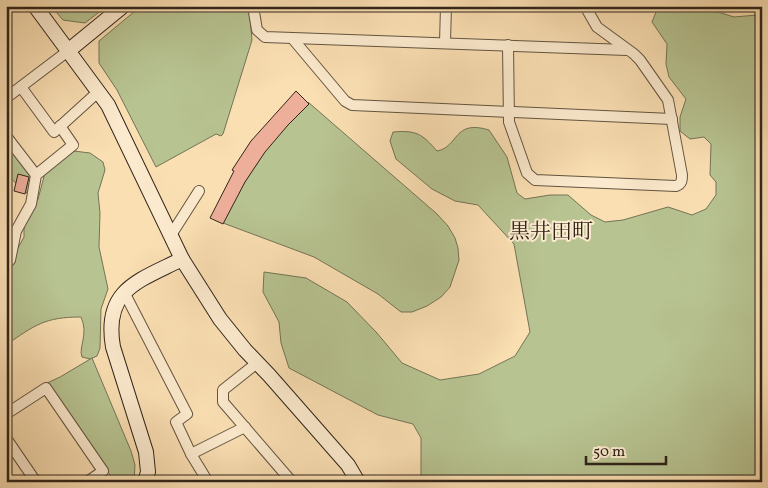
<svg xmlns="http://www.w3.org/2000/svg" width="768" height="488" viewBox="0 0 768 488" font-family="Vollkorn,'Noto Serif JP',serif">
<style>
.green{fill:#b7c391;stroke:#747456}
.building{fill:#eeaf9a;stroke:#31251a}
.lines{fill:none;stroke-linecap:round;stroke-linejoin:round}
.street-casing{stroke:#635440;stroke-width:12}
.secondary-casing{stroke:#31251a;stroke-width:16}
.street{stroke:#fceace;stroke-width:10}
.secondary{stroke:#fceace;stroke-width:14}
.labels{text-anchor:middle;stroke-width:4;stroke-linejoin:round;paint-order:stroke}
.quarter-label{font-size:21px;fill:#31251a;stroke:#fceace}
</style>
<rect width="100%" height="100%" fill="#fadfb3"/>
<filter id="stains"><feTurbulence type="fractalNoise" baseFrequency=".004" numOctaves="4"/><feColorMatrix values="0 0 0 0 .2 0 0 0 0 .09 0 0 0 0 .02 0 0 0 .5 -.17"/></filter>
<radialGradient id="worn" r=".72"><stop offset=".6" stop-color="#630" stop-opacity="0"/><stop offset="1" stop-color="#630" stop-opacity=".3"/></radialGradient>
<!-- green -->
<g class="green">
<polygon points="51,6 107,6 85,23 63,20"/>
<polygon points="141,6 249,6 252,40 223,134 221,136 216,134 156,167 117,90 99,63 99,41"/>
<path d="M661,6H699L734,17L757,15L762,11V482H421V438L413,424L378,415L289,368L281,343L279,322L263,292L264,272L306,278L347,302L377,333L402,363L440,380L479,374L515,356L530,332L514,244L478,205L455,201L432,189L396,159L390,141L393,132C417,130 422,134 437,151C459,147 453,119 489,130L507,157L517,193L525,199L550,195H568L591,215L605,222L623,220L668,207L692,215L706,209L716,195V182L710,175L711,144L704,137L690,139L680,131V117L686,99L669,77L666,64L667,44L652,22L658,7Z"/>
<polygon points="308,102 437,214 448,226 455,238 458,248 459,260 450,287 441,297 427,306 412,312 401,312 378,294 314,257 223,223 234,199 269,144"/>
<polygon points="6,144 31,177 28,194 6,174"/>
<path d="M74,151L90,153L103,162L105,170L98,193L100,213L99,247L108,289L101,309L100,348L97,356L90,359L82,357C78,347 89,335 81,317C45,317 35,325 6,345V270L24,237V226L28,215L38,199L45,173L55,162Z"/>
<polygon points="92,358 131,451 135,465 134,482 115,482 47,385 47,383 60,377"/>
</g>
<!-- building -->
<g class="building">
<polygon points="296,91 309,104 288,125 265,152 245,182 223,224 210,218 234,171 232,170 251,141"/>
<polygon points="18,174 29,177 25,194 14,191"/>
</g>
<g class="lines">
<defs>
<g id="street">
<polyline points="253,6 257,30 265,37 627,50"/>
<polyline points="292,38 345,101 352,105 672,119"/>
<polyline points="445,43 446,6"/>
<path d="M508,45L509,122L527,173L535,180L676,186C682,184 682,180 682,175L668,100L640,60L634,54L597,27L585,6"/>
<polyline points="21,87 54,132 98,92"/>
<polyline points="6,98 68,51"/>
<polyline points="6,136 36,175"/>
<polyline points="171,235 199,191"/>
<polyline points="6,264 10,260 16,231 31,204 36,175 73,145 60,126"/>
<polyline points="124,292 187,414 176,422 191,454 208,482"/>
<polyline points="257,363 223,390 223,402 292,482"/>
<polyline points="6,414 46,388 103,471 87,482"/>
<polyline points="6,438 36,482"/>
<polyline points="191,454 245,427"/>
</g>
<g id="secondary">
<polyline points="35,6 108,105 182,259 220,319 245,350 269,375 348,465 358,482"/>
<polyline points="68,51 123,6"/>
<path d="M145,482L148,472L146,452L113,347C103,289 139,281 182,259"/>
</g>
</defs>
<!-- street casing -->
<use href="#street" class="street-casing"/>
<!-- secondary casing -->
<use href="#secondary" class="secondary-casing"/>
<!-- street -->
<use href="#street" class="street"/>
<!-- secondary -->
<use href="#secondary" class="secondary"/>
</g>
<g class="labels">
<!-- quarter labels -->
<g class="quarter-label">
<text x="551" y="238">黒井田町</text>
</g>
</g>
<!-- margin -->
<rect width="768" height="488" fill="none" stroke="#fadfb3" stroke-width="25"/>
<rect x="8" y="8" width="753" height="473" fill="none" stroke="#31251a" stroke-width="2.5"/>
<rect x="12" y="12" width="743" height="463" fill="none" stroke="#31251a"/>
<!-- scale -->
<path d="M586 456v8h80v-8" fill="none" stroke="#31251a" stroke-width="2.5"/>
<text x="593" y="456" font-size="15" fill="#31251a" stroke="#fceace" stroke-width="4" paint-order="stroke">50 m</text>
<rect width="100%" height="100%" filter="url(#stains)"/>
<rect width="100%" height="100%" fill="url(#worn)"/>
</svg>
